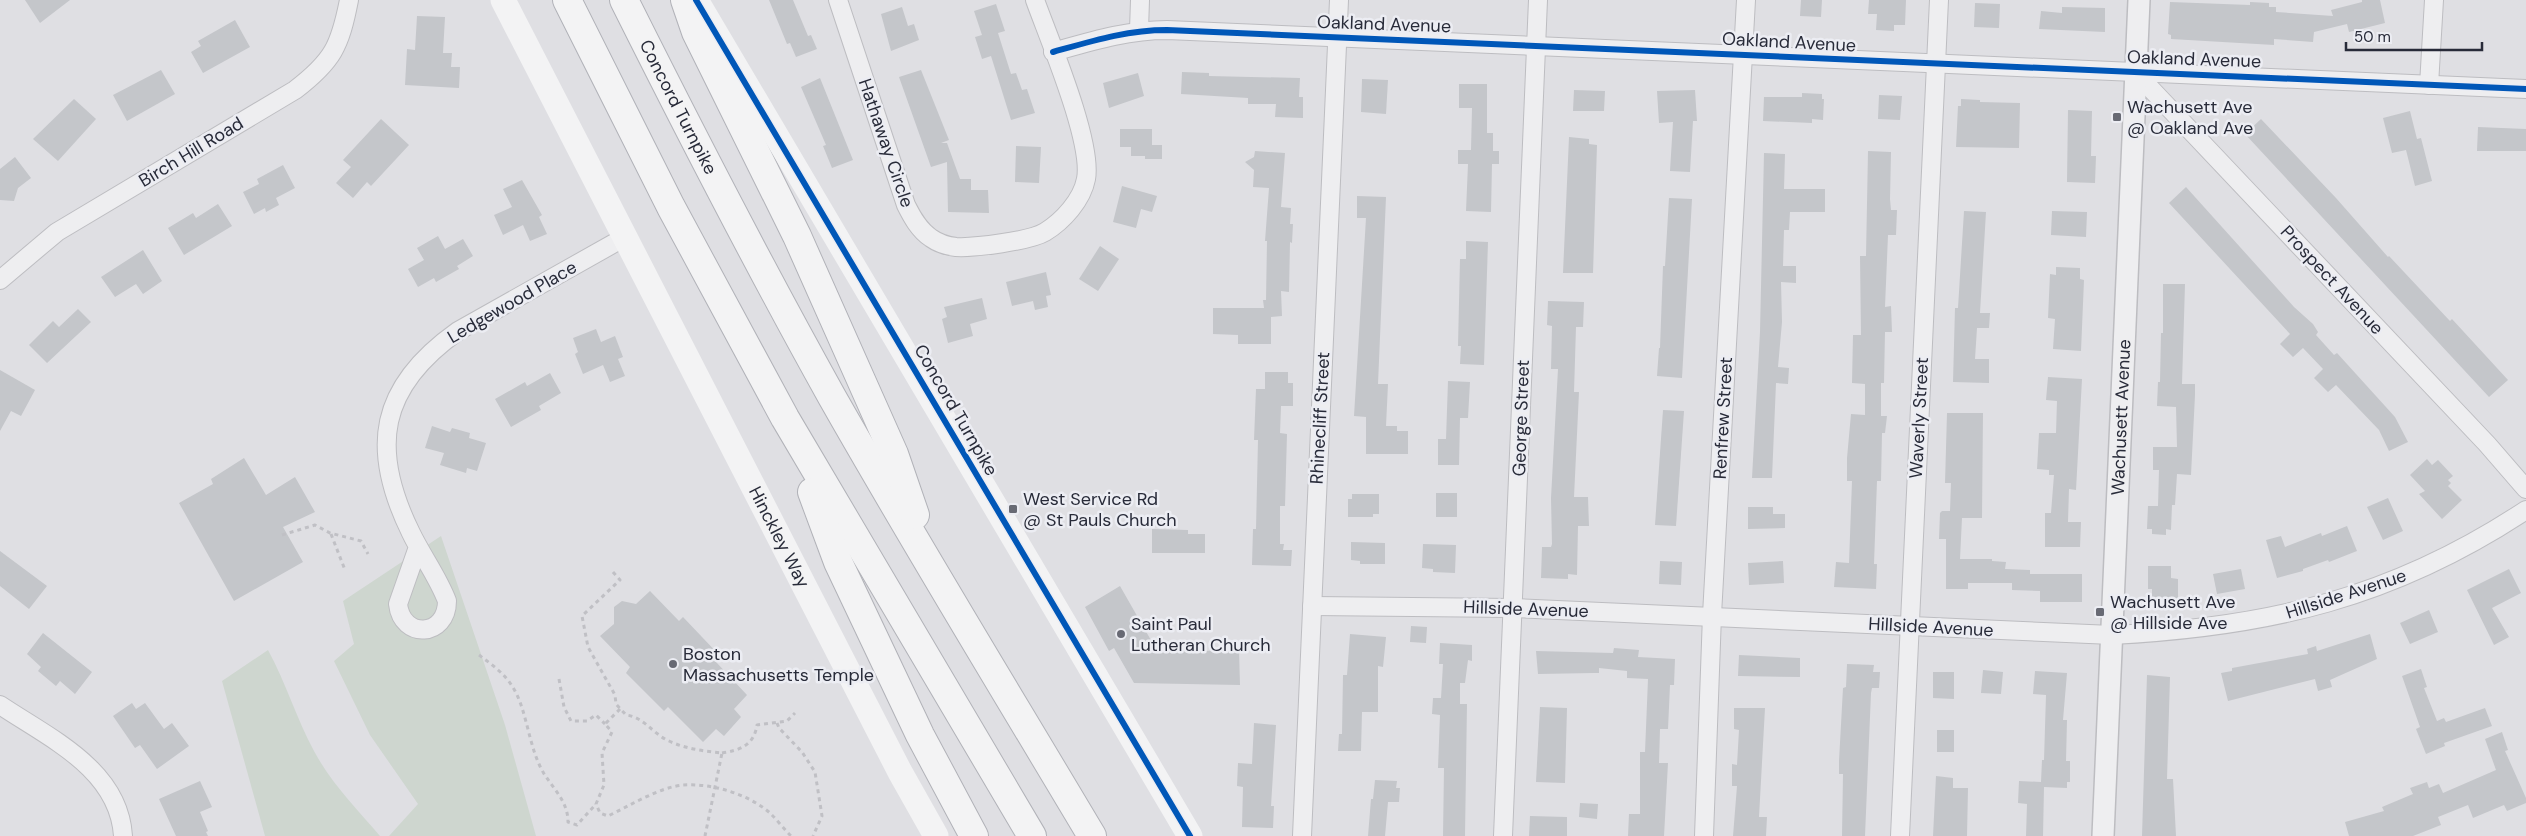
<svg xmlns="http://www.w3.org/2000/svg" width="2526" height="836" viewBox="0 0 2526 836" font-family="'DM Sans',sans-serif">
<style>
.green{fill:#ced6cf}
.building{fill:#c4c6ca}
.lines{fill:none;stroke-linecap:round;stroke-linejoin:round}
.minor-casing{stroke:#bdbdc1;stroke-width:20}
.tertiary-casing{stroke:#bdbdc1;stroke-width:24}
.motorway-casing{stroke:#b1b2b8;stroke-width:30}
.path{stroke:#c0c0c5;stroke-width:3;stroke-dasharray:4 4;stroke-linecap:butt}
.minor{stroke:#eeeef0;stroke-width:18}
.tertiary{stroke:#eeeef0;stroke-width:21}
.secondary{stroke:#f3f3f4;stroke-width:25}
.motorway{stroke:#f3f3f4;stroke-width:28}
.cycleway-casing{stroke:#ecedf3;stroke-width:9}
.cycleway{stroke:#0057b8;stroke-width:6}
.poi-dot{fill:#686a74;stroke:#ecedf3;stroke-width:2}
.labels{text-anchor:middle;stroke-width:5;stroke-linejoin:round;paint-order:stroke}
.street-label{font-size:18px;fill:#282b39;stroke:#ecedf3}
.poi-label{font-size:18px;fill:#282b39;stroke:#ecedf3;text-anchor:start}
</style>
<rect width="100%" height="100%" fill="#dfdfe3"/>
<!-- green -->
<g class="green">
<polygon points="441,536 505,725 536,836 389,836 418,804 370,735 334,661 354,644 343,601"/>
<path d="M268,650C286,683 297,720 314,751C331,783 357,809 380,836H265L222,681Z"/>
</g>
<!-- building -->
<g class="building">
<polygon points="25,0 70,0 40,23"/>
<polygon points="769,0 793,0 808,36 811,35 817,49 796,57 790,43 787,44"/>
<polygon points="1801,0 1822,0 1821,17 1800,16"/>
<polygon points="1869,0 1906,0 1905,25 1894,25 1894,31 1876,30 1877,14 1868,14"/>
<polygon points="2362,0 2380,0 2385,23 2349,32 2347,24 2314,32 2313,42 2274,39 2274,45 2171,39 2171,35 2168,34 2170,2 2250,5 2250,2 2269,3 2269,7 2276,7 2276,12 2333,16 2331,10 2362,2"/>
<polygon points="1975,3 2000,4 1999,28 1974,27"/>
<polygon points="996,4 1005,31 998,33 1011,74 1016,73 1022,90 1027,89 1035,113 1011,120 991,56 982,59 975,37 982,35 974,11"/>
<polygon points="902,7 908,26 914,24 919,40 891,51 881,14"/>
<polygon points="2062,7 2105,8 2105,32 2039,29 2041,11 2062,13"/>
<polygon points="417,16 445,17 443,53 452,53 451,67 460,67 459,88 405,85 407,49 415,50"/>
<polygon points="235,20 250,47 203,73 191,52 201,46 198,41"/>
<polygon points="161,70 175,94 127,121 113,95"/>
<polygon points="921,70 949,140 941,143 947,143 960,179 971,179 971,190 988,190 989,213 948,212 947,162 931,167 899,77"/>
<polygon points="1182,72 1209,73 1209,76 1300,78 1299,97 1303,97 1303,118 1275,117 1276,104 1248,104 1248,98 1181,94"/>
<polygon points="1138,73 1144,96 1109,108 1103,83"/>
<polygon points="820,78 853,160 832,168 823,146 826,145 801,87"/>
<polygon points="1362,79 1388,80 1386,114 1361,112"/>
<polygon points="1459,84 1487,84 1487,133 1493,133 1493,151 1499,151 1499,164 1492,164 1491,212 1466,211 1468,164 1458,164 1458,150 1471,150 1472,108 1459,108"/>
<polygon points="1574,90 1605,91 1604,111 1573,111"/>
<polygon points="1695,90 1697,121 1693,121 1690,172 1670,171 1673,122 1659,123 1657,91"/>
<polygon points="1802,93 1822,94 1822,99 1824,99 1823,120 1812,119 1812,123 1763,121 1764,97 1802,97"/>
<polygon points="1879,95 1902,96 1900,120 1878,119"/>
<polygon points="74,99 96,119 58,161 33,139"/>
<polygon points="1961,99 1980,100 1980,102 2020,103 2019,148 1956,147 1958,106 1961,106"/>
<polygon points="2068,110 2092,111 2091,156 2096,156 2095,183 2067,182"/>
<polygon points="2410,111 2417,139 2421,138 2432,181 2415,186 2406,150 2392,153 2383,118"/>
<polygon points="381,119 409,145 371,186 367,182 353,198 336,183 351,167 343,160"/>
<polygon points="2261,119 2336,198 2388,257 2389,256 2450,321 2452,319 2508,380 2489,397 2245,134"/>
<polygon points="2478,127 2526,129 2526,151 2477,151"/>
<polygon points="1120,129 1152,129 1152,145 1162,145 1162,159 1145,159 1145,156 1131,156 1131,147 1120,147"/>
<polygon points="1569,137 1589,139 1589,144 1597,145 1593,273 1563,273"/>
<polygon points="1016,146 1041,147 1039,183 1015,182"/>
<polygon points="1255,151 1285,153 1281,207 1291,208 1290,224 1293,224 1292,243 1290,242 1289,292 1281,291 1282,316 1271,317 1271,344 1238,344 1238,335 1213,334 1213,308 1264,308 1263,300 1266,300 1267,241 1265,241 1269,188 1253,187 1254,170 1245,162 1254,157"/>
<polygon points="1868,151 1891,152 1890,199 1891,210 1897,210 1896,235 1888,235 1885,307 1891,306 1892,332 1885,332 1884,383 1881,383 1881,416 1887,416 1885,433 1882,433 1881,481 1877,481 1874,564 1877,564 1876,589 1834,587 1836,562 1849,563 1852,481 1847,481 1847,458 1851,414 1865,415 1865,384 1852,383 1853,335 1861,335 1860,256 1866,256"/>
<polygon points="1764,153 1785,154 1784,189 1825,189 1825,212 1790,212 1789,230 1784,230 1783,266 1796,266 1796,283 1781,282 1782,322 1778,367 1789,368 1788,384 1776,383 1772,478 1752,478 1760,332"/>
<polygon points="15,157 31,178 18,188 14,201 0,200 0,169"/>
<polygon points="283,165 295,188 276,198 279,205 266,212 265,208 254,214 243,192 259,184 257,179"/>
<polygon points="522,180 542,215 539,217 547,234 530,241 523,225 503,235 494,215 512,207 503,189"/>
<polygon points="1122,186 1157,196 1152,212 1141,209 1136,228 1113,222"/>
<polygon points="2186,187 2294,307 2313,324 2318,332 2316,335 2334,355 2337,353 2395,417 2408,442 2389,451 2379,430 2336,385 2328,392 2314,378 2323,369 2303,348 2293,357 2280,344 2290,334 2169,203"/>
<polygon points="1357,196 1386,197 1378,384 1388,384 1386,426 1397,426 1397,431 1408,431 1408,454 1366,454 1366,417 1354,416 1366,218 1357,218"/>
<polygon points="1669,198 1692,199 1682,378 1657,376 1659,348 1660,348 1663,266 1665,266"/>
<polygon points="218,204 232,226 184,255 168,228 193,213 196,218"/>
<polygon points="1964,211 1986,212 1980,313 1990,313 1989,328 1977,328 1975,359 1989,359 1989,383 1953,382 1955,308 1958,308"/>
<polygon points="2052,211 2087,212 2086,237 2051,235"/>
<polygon points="438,236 445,249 463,239 473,256 457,266 459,269 436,282 434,278 418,287 408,269 424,260 417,248"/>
<polygon points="1466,241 1488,242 1484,365 1460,364 1461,346 1458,346 1460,259 1466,259"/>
<polygon points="1100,246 1119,259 1098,291 1079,279"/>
<polygon points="143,250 162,281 143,294 136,284 115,297 101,277"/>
<polygon points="2056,267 2080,268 2080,279 2084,280 2081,351 2053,349 2055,319 2048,318 2050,274 2056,275"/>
<polygon points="1046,272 1051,295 1046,296 1048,307 1035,310 1033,301 1012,306 1006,282"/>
<polygon points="2163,284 2185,284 2182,384 2195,384 2195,395 2191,475 2177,474 2175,505 2172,505 2171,530 2166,529 2166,535 2152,534 2152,529 2147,529 2148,506 2158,506 2159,470 2153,470 2153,447 2177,447 2176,407 2157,406 2158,382 2160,382 2161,333 2163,333"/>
<polygon points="982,298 987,319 970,324 973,336 948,343 942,319 947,317 944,307"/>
<polygon points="1548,301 1584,302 1583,327 1576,327 1574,392 1579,392 1574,497 1588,497 1589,526 1578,526 1577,575 1568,574 1568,579 1541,578 1542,547 1551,547 1552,544 1551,498 1558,369 1551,369 1552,326 1547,325"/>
<polygon points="78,309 91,322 47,363 29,345 53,321 59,327"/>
<polygon points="596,329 601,342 615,336 623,357 618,359 625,376 610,382 603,365 583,374 575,354 578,352 573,338"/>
<polygon points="0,370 35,390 21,416 11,411 0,431"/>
<polygon points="1265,372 1288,372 1288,383 1293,383 1293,406 1281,406 1280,433 1287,434 1285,506 1280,506 1280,544 1284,544 1283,550 1292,550 1291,566 1252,565 1253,529 1256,529 1258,440 1254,440 1256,389 1265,389"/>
<polygon points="550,373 561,393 539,406 541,410 511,427 495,399 525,382 527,386"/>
<polygon points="2048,377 2082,379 2076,490 2069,489 2068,522 2081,522 2080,547 2045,547 2045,513 2051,513 2054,475 2049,475 2049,470 2037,469 2039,433 2056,433 2057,401 2046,400"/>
<polygon points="1448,381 1470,382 1468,418 1460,418 1459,465 1438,465 1438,439 1446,439"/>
<polygon points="1663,410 1684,411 1676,526 1655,525"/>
<polygon points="1947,413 1983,413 1982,518 1962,518 1960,559 1992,559 1992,561 2006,562 2005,569 2030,570 2030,574 2082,574 2082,602 2040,602 2040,591 2012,590 2012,583 1968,583 1968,589 1946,589 1946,539 1939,539 1940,513 1942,511 1950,511 1951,483 1945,483"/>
<polygon points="432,426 450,432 452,428 470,433 469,438 486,443 477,471 467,468 466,473 440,465 444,453 425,448"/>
<polygon points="244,458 266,495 295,477 315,512 283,527 303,562 234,601 179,503 213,484 211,479"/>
<polygon points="2427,459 2432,465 2438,460 2453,476 2448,480 2451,483 2448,486 2462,500 2442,519 2419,494 2425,491 2410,475"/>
<rect x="1436" y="493" width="21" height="24"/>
<polygon points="1352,494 1379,494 1379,514 1373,514 1373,517 1348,517 1348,499 1352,499"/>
<polygon points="2388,498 2403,531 2383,540 2367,507"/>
<polygon points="1748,507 1773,507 1773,514 1785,514 1785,528 1748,529"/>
<polygon points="2347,526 2357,551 2329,562 2328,560 2303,569 2303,571 2277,578 2266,540 2281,536 2285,547 2321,533 2322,536"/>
<polygon points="1152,529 1188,530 1188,534 1205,534 1205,553 1152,553"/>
<polygon points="1351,542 1385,543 1385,564 1360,564 1360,561 1351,560"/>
<polygon points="1423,544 1456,545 1455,573 1433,572 1433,569 1422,568"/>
<polygon points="0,551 47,586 29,609 0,586"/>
<polygon points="1660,561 1682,562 1681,585 1659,584"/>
<polygon points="1783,561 1784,583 1749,585 1748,563"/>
<polygon points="2148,566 2171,566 2171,578 2178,579 2178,601 2152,600 2152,589 2148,589"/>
<polygon points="2241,569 2245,589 2217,594 2213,574"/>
<polygon points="2509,569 2521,593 2492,608 2509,637 2494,645 2467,590"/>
<polygon points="1120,586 1152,642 1152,652 1239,650 1240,685 1134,683 1114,648 1109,651 1085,607"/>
<polygon points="650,591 679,621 683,617 721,657 716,662 747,695 734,709 741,717 724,736 716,729 703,742 668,707 664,711 626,673 630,667 600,636 614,624 614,607 622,601 636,604"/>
<polygon points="2429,610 2438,632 2410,644 2400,623"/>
<polygon points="1411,626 1427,627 1426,643 1410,642"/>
<polygon points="43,633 92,672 75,694 60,681 56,686 38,671 41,667 27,654"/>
<polygon points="1350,634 1386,637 1383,667 1378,666 1378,712 1362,712 1361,751 1338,751 1339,734 1342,734 1343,675 1347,675"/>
<polygon points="2370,634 2377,659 2330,680 2332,687 2318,691 2315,679 2228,701 2221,673 2232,671 2232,668 2308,654 2307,649 2316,646 2317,651"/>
<polygon points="1440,643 1472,645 1472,661 1468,660 1465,683 1460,683 1460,704 1467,704 1465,836 1443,836 1444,768 1438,768 1440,715 1432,714 1433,698 1441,698 1443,664 1439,664"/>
<polygon points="1614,648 1639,650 1638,657 1675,659 1674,685 1670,685 1668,729 1660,729 1659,763 1668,763 1664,836 1628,836 1629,814 1640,814 1640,752 1645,752 1648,679 1627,678 1627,671 1599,668 1599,673 1594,673 1538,674 1536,651 1613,653"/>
<polygon points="1739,655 1800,658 1800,677 1738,676"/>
<polygon points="1847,664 1874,665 1873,672 1880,672 1879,688 1872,688 1871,693 1865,836 1842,836 1843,774 1839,774 1839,761 1843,688 1846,687"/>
<polygon points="2421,669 2427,687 2424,688 2437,721 2444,718 2446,722 2485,708 2492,726 2444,743 2445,746 2426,754 2416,729 2420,727 2402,676"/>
<polygon points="1983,670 2003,672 2001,694 1981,693"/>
<polygon points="2035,671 2067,673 2063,720 2067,720 2066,761 2070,761 2070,782 2067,782 2067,788 2044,787 2043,836 2026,836 2027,804 2018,803 2019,781 2041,782 2042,760 2044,760 2046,695 2033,694"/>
<polygon points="1933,672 1954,672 1954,699 1933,698"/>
<polygon points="2147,675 2170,677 2167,779 2173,779 2176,836 2142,836"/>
<polygon points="132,703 136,709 145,703 164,729 172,723 189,746 157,769 140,745 135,748 113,716"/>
<polygon points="1540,707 1567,708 1565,783 1536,782"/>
<polygon points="1734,708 1765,708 1759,817 1767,817 1766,836 1733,836 1737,786 1732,786 1732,764 1737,765 1739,730 1734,729"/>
<polygon points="1254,723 1276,725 1271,806 1274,806 1273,828 1242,827 1243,787 1237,786 1238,763 1252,764"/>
<rect x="1937" y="730" width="17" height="22"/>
<polygon points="2502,732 2508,750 2505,751 2526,798 2526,803 2507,811 2504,805 2473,818 2468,805 2438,817 2441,825 2413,836 2349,836 2345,822 2384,811 2382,807 2413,794 2410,788 2427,782 2429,788 2439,784 2443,793 2496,770 2485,739"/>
<polygon points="1936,776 1953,778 1953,788 1968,788 1967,836 1933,836"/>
<polygon points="1375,780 1397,781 1396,788 1400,788 1399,802 1388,802 1385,836 1368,836 1371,799 1373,799"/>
<polygon points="200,781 212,807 200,812 208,831 206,832 208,836 176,836 159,799"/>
<polygon points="1580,803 1598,804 1597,819 1579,817"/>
<polygon points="1530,816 1567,817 1567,836 1529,836"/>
</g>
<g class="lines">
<defs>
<g id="minor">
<path d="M838,0L906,205C912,217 919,230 931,238C938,243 947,246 956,247C974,248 1030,241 1045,232C1063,221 1082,200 1086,179C1093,142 1049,39 1035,0"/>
<polyline points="1139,30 1140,0"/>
<path d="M1053,52C1092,41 1127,30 1167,30L2526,89"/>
<polyline points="2135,72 2487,444 2526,489"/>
<polyline points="2429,85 2434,0"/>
<path d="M0,280L57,232L295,90C333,61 340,46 349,0"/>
<path d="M418,547L398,604C402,640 447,637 447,601C438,577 422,556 411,533C369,448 379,387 458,331L625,237"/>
<path d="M1312,606L1513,608L2112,635C2269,627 2393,598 2526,510"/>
<path d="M0,705C49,738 119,769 123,836"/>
<polyline points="1302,836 1339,0"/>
<polyline points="1503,836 1538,0"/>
<polyline points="1704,836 1712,615 1746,0"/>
<polyline points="1900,836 1939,0"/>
</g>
<g id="tertiary">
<path id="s1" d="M2103,836L2139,0"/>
</g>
<g id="motorway">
<polyline points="567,0 671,207 785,418 1032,836"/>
<path id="s3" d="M624,0C691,134 759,266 832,397C916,545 1005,690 1092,836"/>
<polyline points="685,0 696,32 797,236 894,454 915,515"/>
<polyline points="812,492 838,562 920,735 974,836"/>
</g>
</defs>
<!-- minor casing -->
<use href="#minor" class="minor-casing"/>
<!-- tertiary casing -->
<use href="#tertiary" class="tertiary-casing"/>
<!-- motorway casing -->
<use href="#motorway" class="motorway-casing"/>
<!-- path -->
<g class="path">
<polyline points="331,534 345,570"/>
<polyline points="282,535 315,525 330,533 361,541 368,554"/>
<path d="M613,572L620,580L582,616L588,647L615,695L616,704L626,715C644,717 653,734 669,741C686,749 704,751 722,753L705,836"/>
<path d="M479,655C491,664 504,673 512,686C527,708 528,746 543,772C553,789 568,801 568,822L577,825L596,804"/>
<polyline points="559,679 564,707 571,721 587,721 596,715 605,724"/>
<path d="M620,709L605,724L612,732L602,753L604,785L596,804L600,813L608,816C629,806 660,787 683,785C712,783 748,794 770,813C777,820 784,829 791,836"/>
<polyline points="777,723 779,728 802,752 815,772 822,816 813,836"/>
<path d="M722,753C741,750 754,745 757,725L787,721L795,713"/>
</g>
<!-- minor -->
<use href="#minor" class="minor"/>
<!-- tertiary -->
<use href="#tertiary" class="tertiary"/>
<!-- secondary -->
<g class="secondary">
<path id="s2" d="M503,0L900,772L936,836"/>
<polyline points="696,0 1190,836"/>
</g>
<!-- motorway -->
<use href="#motorway" class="motorway"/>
<defs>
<g id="cycleway">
<polyline points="696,0 1190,836"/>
<path d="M1053,52C1092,41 1127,30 1167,30L2526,89"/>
</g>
</defs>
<!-- cycleway casing -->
<use href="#cycleway" class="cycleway-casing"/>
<!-- cycleway -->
<use href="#cycleway" class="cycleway"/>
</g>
<!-- markers -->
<g class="poi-dot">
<rect x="2112" y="112" width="10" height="10" rx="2.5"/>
<rect x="1008" y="504" width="10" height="10" rx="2.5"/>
<rect x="2095" y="607" width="10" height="10" rx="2.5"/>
<circle cx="1121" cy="634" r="5"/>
<circle cx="673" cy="664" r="5"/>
</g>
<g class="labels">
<!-- street labels -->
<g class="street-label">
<text transform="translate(1384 24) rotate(2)" y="6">Oakland Avenue</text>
<text transform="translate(1789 42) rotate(3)" y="6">Oakland Avenue</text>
<text transform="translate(2194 59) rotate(2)" y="6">Oakland Avenue</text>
<text dy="6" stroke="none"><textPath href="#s3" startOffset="120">Concord Turnpike</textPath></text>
<text transform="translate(886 143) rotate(71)" y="6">Hathaway Circle</text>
<text transform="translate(191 152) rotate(-31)" y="6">Birch Hill Road</text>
<text transform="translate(2332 280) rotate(47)" y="6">Prospect Avenue</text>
<text transform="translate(512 302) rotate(-30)" y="6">Ledgewood Place</text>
<text transform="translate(956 410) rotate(60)" y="6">Concord Turnpike</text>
<text transform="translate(1320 418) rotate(-87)" y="6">Rhinecliff Street</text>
<text transform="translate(1521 418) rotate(-88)" y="6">George Street</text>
<text transform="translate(1723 418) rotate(-87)" y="6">Renfrew Street</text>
<text transform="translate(1919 418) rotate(-87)" y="6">Waverly Street</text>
<text dy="6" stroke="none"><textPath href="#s1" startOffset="419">Wachusett Avenue</textPath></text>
<text dy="6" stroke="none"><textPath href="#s2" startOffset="604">Hinckley Way</textPath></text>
<text transform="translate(2346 594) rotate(-18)" y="6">Hillside Avenue</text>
<text transform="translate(1526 609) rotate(2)" y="6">Hillside Avenue</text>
<text transform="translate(1931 627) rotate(3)" y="6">Hillside Avenue</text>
</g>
<!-- poi labels -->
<g class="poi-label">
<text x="2127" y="113">Wachusett Ave<tspan x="2127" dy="21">@ Oakland Ave</tspan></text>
<text x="1023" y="505">West Service Rd<tspan x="1023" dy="21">@ St Pauls Church</tspan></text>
<text x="2110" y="608">Wachusett Ave<tspan x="2110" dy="21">@ Hillside Ave</tspan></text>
<text x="1131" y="630">Saint Paul<tspan x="1131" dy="21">Lutheran Church</tspan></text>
<text x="683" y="660">Boston<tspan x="683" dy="21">Massachusetts Temple</tspan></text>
</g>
</g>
<!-- scale -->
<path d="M2346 42v8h136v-8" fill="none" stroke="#282b39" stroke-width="2.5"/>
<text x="2354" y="42" font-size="15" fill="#282b39" stroke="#ecedf3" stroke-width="4" paint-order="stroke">50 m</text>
</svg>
